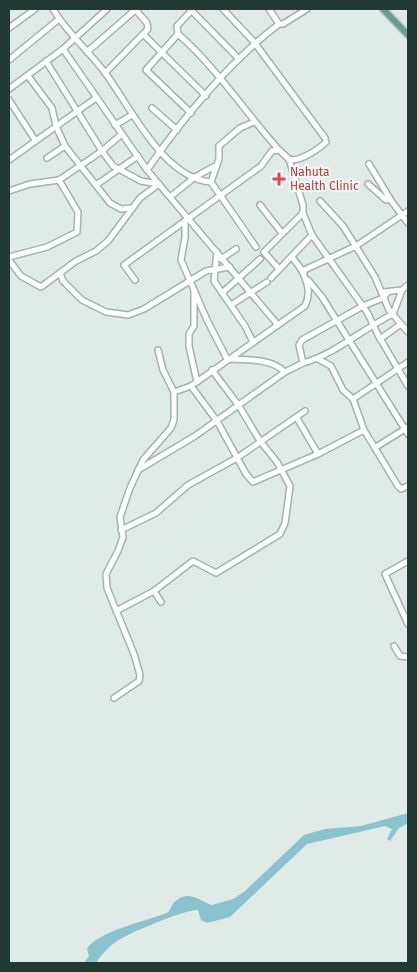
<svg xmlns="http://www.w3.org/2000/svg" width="417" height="972" viewBox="0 0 417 972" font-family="'Fira Sans',sans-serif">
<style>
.water{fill:#8ac3cd}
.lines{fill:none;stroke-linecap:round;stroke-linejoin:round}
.minor-casing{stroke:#a3b2ad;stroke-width:8}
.major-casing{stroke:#bdc4c2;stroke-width:9}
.minor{stroke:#fff;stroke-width:5}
.major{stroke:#679e90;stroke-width:6}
.health-dot{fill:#e0444e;stroke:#f1f7f4;stroke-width:2}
.labels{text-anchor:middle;stroke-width:4.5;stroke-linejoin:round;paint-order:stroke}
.health-label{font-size:12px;fill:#be3a42;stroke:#f1f7f4;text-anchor:start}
</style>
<rect width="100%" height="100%" fill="#e0eae6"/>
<!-- water -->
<path class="water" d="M408,813V823L399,828L390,841L387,839L392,829L385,826L307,844L230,917L207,923L201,920L198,910C186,909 129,933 117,941C108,947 102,954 96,963H84L89,956L87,949C96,932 149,920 167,913C172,909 171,903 177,900C189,890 200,901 212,905L233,899L244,892L304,835L325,829L361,826Z"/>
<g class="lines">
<defs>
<g id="minor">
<path d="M53,9C67,33 89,51 106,74C131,108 164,179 211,182L256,247"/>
<polyline points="190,9 239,59"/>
<polyline points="223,9 254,42 325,138"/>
<polyline points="269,9 279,24"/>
<path d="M191,11L177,26L178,34C217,68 245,112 279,150"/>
<polyline points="9,28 35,9"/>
<polyline points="178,34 146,70 191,113"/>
<polyline points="144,35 206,96"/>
<polyline points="63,49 147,170 278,325"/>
<polyline points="87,52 135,10"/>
<polyline points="9,60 59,19"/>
<polyline points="105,73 148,29 147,23 135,9"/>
<polyline points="28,76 52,108 56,126 65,146 110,203 121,209 132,208"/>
<polyline points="9,89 63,49 107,9"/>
<polyline points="9,100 35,140"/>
<polyline points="152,108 177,130"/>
<polyline points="115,125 132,115"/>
<polyline points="47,158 65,146"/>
<polyline points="289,159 303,205 303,213 312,235 367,312 378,335 408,386"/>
<polyline points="9,160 96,98"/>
<polyline points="369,164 392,202 408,223"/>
<path d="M147,170C181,120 231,60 279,24H283L307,9"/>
<polyline points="211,182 219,159 219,146 240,128 254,122"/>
<polyline points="368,184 386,200 390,199"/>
<polyline points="96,185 138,156"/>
<polyline points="9,191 30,184 59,180 102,151 122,134"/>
<polyline points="170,197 195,177 215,166"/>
<polyline points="320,201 343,226 375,277 389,310 408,332"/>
<polyline points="260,205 281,232"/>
<path d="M185,221V237L181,260L207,320L227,359C246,360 271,358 285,372"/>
<polyline points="217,252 214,281 245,326 253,342"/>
<polyline points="9,257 47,247 77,232 78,212 59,180"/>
<polyline points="292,257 304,273"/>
<polyline points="221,259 236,249"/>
<polyline points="9,260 21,276 41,287 76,261 96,251 108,241 140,198 159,184 141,181 113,166 102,151 46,61"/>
<polyline points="279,269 264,252 303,213"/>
<polyline points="60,273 63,281 82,300 106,312 128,315 144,309 206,271 230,267"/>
<polyline points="271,278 312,235"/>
<path d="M135,280L124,265L261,166L272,151L279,150C283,153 286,157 289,159C299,163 320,148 326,142"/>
<polyline points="308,280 322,297 408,434"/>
<polyline points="194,290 194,326 189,334 189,346 197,382"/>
<polyline points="384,292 402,290 408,285"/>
<polyline points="222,293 260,259"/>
<path d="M387,293L383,298L363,306L302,340L299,345L303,363C336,354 362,329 393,314L402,290"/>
<polyline points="231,305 267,282"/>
<polyline points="380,339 401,324"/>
<polyline points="158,350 163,370 174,392"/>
<polyline points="318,359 331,366 343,390 353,399 364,430 398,486 401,489 408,486"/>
<polyline points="191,386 217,421 246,474 253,482 318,454 297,418"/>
<polyline points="353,399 408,362"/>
<polyline points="376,447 408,427"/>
<polyline points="318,454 364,430"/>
<polyline points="138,470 195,436 285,372 303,363"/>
<polyline points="121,530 156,513 188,485 237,458 305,411"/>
<polyline points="408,561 385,574 408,624"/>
<polyline points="154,591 161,602"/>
<polyline points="116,611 154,591 193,561 216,573 280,534 285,523 290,486 277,462 260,441 239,406 212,370"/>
<polyline points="394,646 400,656 408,657"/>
<path d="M114,698L139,681L140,675L134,654L107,588L106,574L118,551L123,537L120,517L130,488L143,460L171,428L174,420V392L191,386L305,306C311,293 308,284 302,271L356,246L408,211"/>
</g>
<polyline id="major" points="383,9 408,35"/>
</defs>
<!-- minor casing -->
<use href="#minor" class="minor-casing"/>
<!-- major casing -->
<use href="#major" class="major-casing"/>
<!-- minor -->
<use href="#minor" class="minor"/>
<!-- major -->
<use href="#major" class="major"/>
</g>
<!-- markers -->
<path class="health-dot" d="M276.5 171.5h5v5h5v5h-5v5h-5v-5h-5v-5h5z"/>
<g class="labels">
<!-- health labels -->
<g class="health-label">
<text x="290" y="176">Nahuta<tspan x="290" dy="14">Health Clinic</tspan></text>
</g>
</g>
<!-- border -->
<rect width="417" height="972" fill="none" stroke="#223a34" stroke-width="20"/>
</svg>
